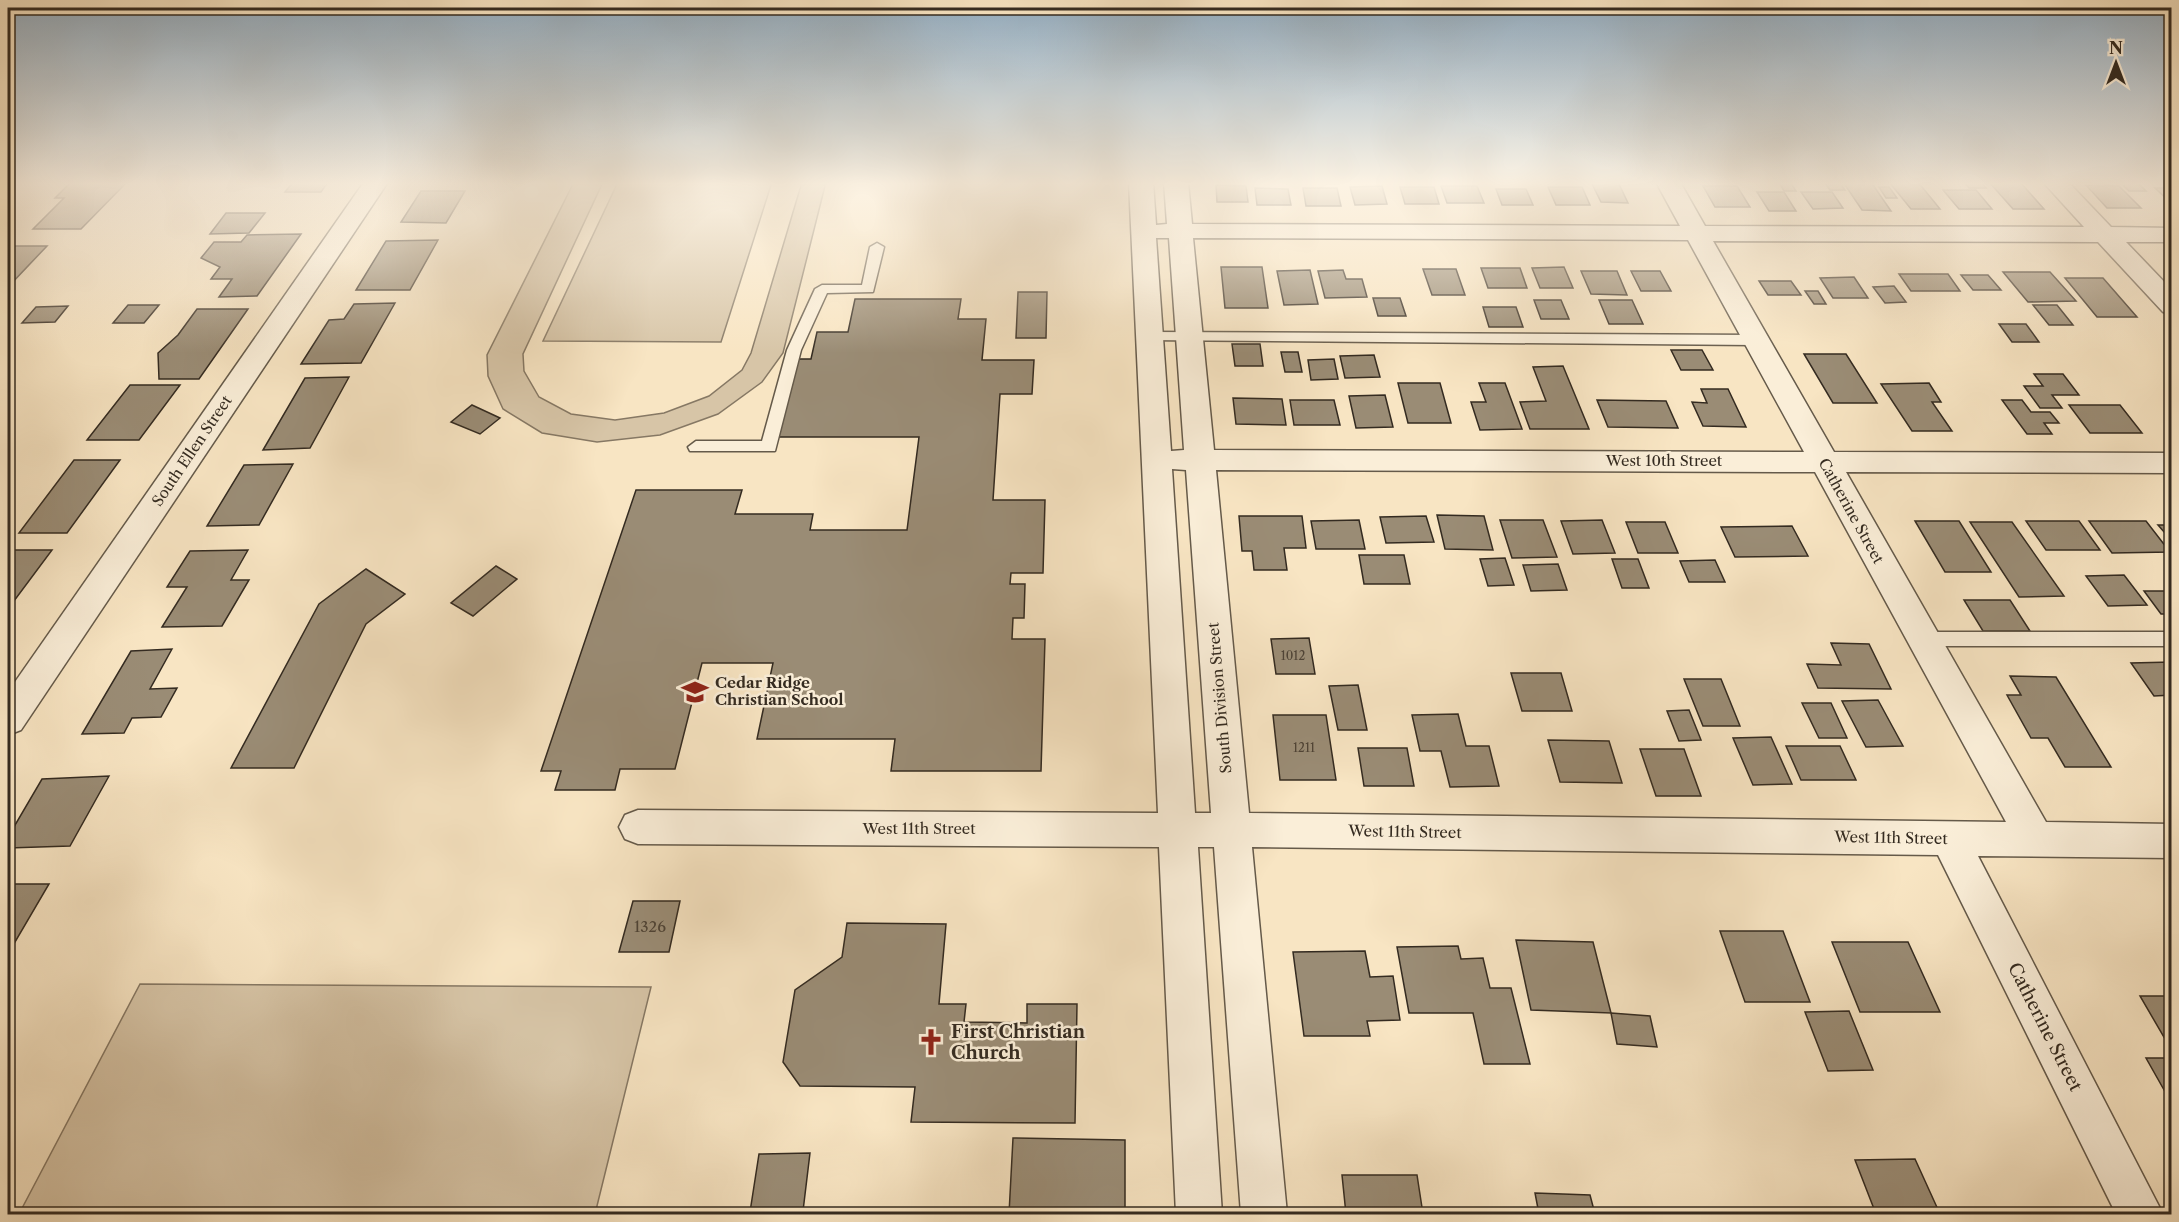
<svg xmlns="http://www.w3.org/2000/svg" width="2179" height="1222" viewBox="0 0 2179 1222" font-family="'Libre Caslon Text',serif">
<style>
.green{fill:#d7c5a7;stroke:#867864;stroke-width:1.5}
.building{fill:#9a8c75;stroke:#342b21;stroke-width:1.5}
.lines{fill:none;stroke-linecap:round;stroke-linejoin:round}
.service-casing{stroke:#655a4a;stroke-width:3}
.minor-casing{stroke:#655a4a;stroke-width:3}
.service{fill:#faeed8;fill-rule:evenodd}
.minor{fill:#faeed8;fill-rule:evenodd}
.labels{text-anchor:middle;stroke-width:5;stroke-linejoin:round;paint-order:stroke}
.number-label{font-size:12px;fill:#4e4336}
.street-label{font-size:15px;fill:#342b21;stroke:#faeed8}
.poi-label{font-size:15px;font-weight:bold;fill:#342b21;stroke:#faeed8;text-anchor:start}
.near-number-label{font-size:15px;fill:#4e4336}
.near-street-label{font-size:18px;fill:#342b21;stroke:#faeed8}
.near-poi-label{font-size:18px;font-weight:bold;fill:#342b21;stroke:#faeed8;text-anchor:start}
</style>
<rect width="100%" height="100%" fill="#f8e5c3"/>
<filter id="stains"><feTurbulence type="fractalNoise" baseFrequency=".00333" numOctaves="4"/><feColorMatrix values="0 0 0 0 .2 0 0 0 0 .09 0 0 0 0 .02 0 0 0 .5 -.17"/></filter>
<radialGradient id="worn" r=".72"><stop offset=".6" stop-color="#630" stop-opacity="0"/><stop offset="1" stop-color="#630" stop-opacity=".3"/></radialGradient>
<!-- green -->
<g class="green">
<polygon points="574,182 603,182 523,354 524,371 539,397 571,414 615,420 664,413 709,396 742,370 751,353 802,182 826,182 783,353 762,382 718,414 660,435 597,442 542,433 503,409 488,376 487,355"/>
<polygon points="618,182 772,182 721,342 543,341"/>
<polygon points="140,984 651,987 595,1214 19,1214"/>
</g>
<!-- building -->
<g class="building">
<polygon points="71,182 127,182 81,229 33,229 64,198 55,198"/>
<polygon points="293,182 328,182 321,192 285,192"/>
<polygon points="1591,182 1618,182 1628,203 1601,202"/>
<polygon points="1779,182 1790,182 1796,191 1784,191"/>
<polygon points="1824,182 1839,182 1845,190 1830,190"/>
<polygon points="1843,182 1871,182 1891,211 1862,210"/>
<polygon points="1889,182 1918,182 1940,209 1911,209"/>
<polygon points="1964,182 1981,182 1986,188 1969,188"/>
<polygon points="1989,182 2020,182 2044,209 2013,209"/>
<polygon points="2120,182 2137,182 2146,191 2129,191"/>
<polygon points="1216,185 1246,186 1248,202 1217,202"/>
<polygon points="2086,185 2119,186 2141,208 2107,208"/>
<polygon points="1382,186 1387,204 1355,205 1350,187"/>
<polygon points="1441,186 1477,186 1484,203 1447,203"/>
<polygon points="1703,186 1737,186 1750,207 1715,207"/>
<polygon points="1400,187 1434,187 1439,204 1405,204"/>
<polygon points="1548,187 1582,187 1590,205 1556,205"/>
<polygon points="1879,187 1889,187 1897,198 1886,198"/>
<polygon points="1255,188 1288,189 1291,205 1257,205"/>
<polygon points="1303,188 1337,188 1341,206 1306,206"/>
<polygon points="2155,188 2172,188 2172,204"/>
<polygon points="1496,189 1526,189 1533,205 1502,205"/>
<polygon points="1943,190 1976,190 1992,209 1959,209"/>
<polygon points="421,191 465,191 446,223 401,222"/>
<polygon points="1757,192 1784,192 1796,211 1769,211"/>
<polygon points="1801,192 1832,192 1843,208 1813,209"/>
<polygon points="226,213 265,213 249,233 210,234"/>
<polygon points="301,234 257,296 219,297 232,279 211,279 220,267 201,258 214,242 241,242 247,235"/>
<polygon points="438,240 410,290 356,290 386,241"/>
<polygon points="8,246 47,246 8,287"/>
<polygon points="1221,267 1262,267 1268,308 1225,308"/>
<polygon points="1564,267 1573,288 1540,288 1532,268"/>
<polygon points="1481,268 1520,268 1527,288 1488,288"/>
<polygon points="1423,269 1456,269 1465,295 1432,295"/>
<polygon points="1310,270 1318,304 1284,305 1277,271"/>
<polygon points="1343,270 1346,279 1362,279 1367,297 1325,298 1318,271"/>
<polygon points="1581,271 1617,271 1627,295 1591,294"/>
<polygon points="1631,271 1660,271 1671,291 1641,291"/>
<polygon points="2003,272 2050,272 2076,301 2028,302"/>
<polygon points="1899,274 1948,274 1960,291 1911,291"/>
<polygon points="1961,275 1988,275 2001,290 1973,290"/>
<polygon points="1854,277 1868,298 1833,298 1820,278"/>
<polygon points="2065,278 2103,278 2137,317 2097,317"/>
<polygon points="1759,281 1791,281 1801,295 1768,295"/>
<polygon points="1894,286 1906,302 1885,303 1873,287"/>
<polygon points="1805,291 1818,291 1826,304 1814,304"/>
<polygon points="1018,292 1047,292 1046,338 1016,338"/>
<polygon points="1373,298 1400,298 1406,316 1378,316"/>
<polygon points="855,299 961,299 958,319 986,319 982,360 1034,360 1032,394 1000,394 993,500 1045,500 1043,573 1011,573 1010,584 1025,584 1024,618 1013,618 1012,639 1045,639 1041,771 891,771 895,739 757,739 773,663 702,663 675,769 620,769 615,790 555,790 561,771 541,771 636,490 742,490 735,514 813,514 810,530 907,530 919,437 778,437 797,359 811,359 817,332 848,332"/>
<polygon points="1534,300 1561,300 1569,319 1541,319"/>
<polygon points="1599,300 1632,300 1643,324 1609,324"/>
<polygon points="395,303 361,363 301,364 329,320 344,319 354,304"/>
<polygon points="128,305 159,305 144,323 113,323"/>
<polygon points="2033,305 2057,305 2073,325 2049,325"/>
<polygon points="68,306 55,322 22,323 36,307"/>
<polygon points="1483,307 1516,307 1523,327 1489,327"/>
<polygon points="197,309 248,309 199,379 159,379 158,353 178,335"/>
<polygon points="1999,324 2026,324 2039,342 2012,342"/>
<polygon points="1232,344 1260,344 1263,366 1235,366"/>
<polygon points="1671,350 1702,350 1713,370 1681,370"/>
<polygon points="1281,352 1298,352 1302,372 1285,372"/>
<polygon points="1804,354 1846,354 1877,403 1833,403"/>
<polygon points="1374,355 1380,377 1345,378 1340,356"/>
<polygon points="1334,359 1338,379 1311,380 1308,360"/>
<polygon points="1563,366 1589,429 1530,429 1520,402 1546,401 1533,367"/>
<polygon points="2034,374 2063,374 2079,395 2052,395 2062,408 2040,408 2024,386 2043,386"/>
<polygon points="349,377 310,448 263,450 305,378"/>
<polygon points="1398,383 1440,383 1451,423 1408,423"/>
<polygon points="1479,383 1505,383 1522,429 1480,430 1471,402 1486,402"/>
<polygon points="1929,383 1941,402 1932,402 1952,431 1912,431 1881,384"/>
<polygon points="130,385 180,385 139,440 87,440"/>
<polygon points="1701,389 1728,389 1746,427 1703,426 1692,402 1707,403"/>
<polygon points="1385,395 1393,427 1356,428 1349,396"/>
<polygon points="1233,398 1282,399 1286,425 1236,424"/>
<polygon points="1290,400 1334,400 1340,425 1294,425"/>
<polygon points="1597,400 1666,401 1678,428 1608,427"/>
<polygon points="2002,400 2022,400 2031,412 2050,412 2059,423 2044,423 2052,434 2027,434"/>
<polygon points="472,405 500,418 480,434 451,422"/>
<polygon points="2069,405 2120,405 2142,433 2090,433"/>
<polygon points="74,460 120,460 67,533 19,533"/>
<polygon points="293,464 259,525 207,526 244,465"/>
<polygon points="1437,515 1484,516 1493,550 1445,549"/>
<polygon points="1239,516 1302,516 1306,548 1284,548 1287,570 1254,570 1252,551 1242,551"/>
<polygon points="1426,516 1434,542 1386,543 1380,517"/>
<polygon points="1359,520 1365,549 1316,549 1311,521"/>
<polygon points="1500,520 1543,520 1557,557 1512,558"/>
<polygon points="1602,520 1615,553 1573,554 1561,521"/>
<polygon points="1915,521 1959,521 1991,572 1945,572"/>
<polygon points="2026,521 2079,521 2100,550 2046,550"/>
<polygon points="2089,521 2146,521 2170,552 2112,553"/>
<polygon points="1626,522 1665,522 1678,553 1638,553"/>
<polygon points="1970,522 2012,522 2064,596 2019,597"/>
<polygon points="2158,525 2172,525 2172,541"/>
<polygon points="1792,526 1808,556 1735,557 1721,527"/>
<polygon points="8,550 52,550 8,609"/>
<polygon points="248,550 231,580 249,580 222,626 162,627 187,587 167,587 190,551"/>
<polygon points="1359,555 1404,555 1410,584 1364,584"/>
<polygon points="1505,558 1514,585 1488,586 1480,559"/>
<polygon points="1612,559 1638,559 1649,588 1622,588"/>
<polygon points="1715,560 1725,582 1689,582 1680,561"/>
<polygon points="1558,564 1567,590 1531,591 1523,565"/>
<polygon points="496,566 517,579 473,616 451,603"/>
<polygon points="366,569 405,594 366,624 294,768 231,768 319,604"/>
<polygon points="2124,575 2147,605 2108,606 2086,576"/>
<polygon points="2144,591 2172,591 2172,614 2161,614"/>
<polygon points="1964,600 2010,600 2030,631 1983,631"/>
<polygon points="1309,638 1315,674 1276,674 1271,639"/>
<polygon points="1831,643 1869,644 1891,689 1818,688 1807,664 1841,665"/>
<polygon points="172,649 150,689 177,688 161,717 132,718 124,733 82,734 131,651"/>
<polygon points="2172,662 2172,695 2154,696 2131,663"/>
<polygon points="1511,673 1561,673 1572,711 1522,711"/>
<polygon points="2010,676 2056,677 2111,767 2065,767 2048,738 2031,738 2007,695 2021,695"/>
<polygon points="1684,679 1721,679 1740,726 1703,726"/>
<polygon points="1358,685 1367,730 1338,730 1329,686"/>
<polygon points="1878,700 1903,746 1866,747 1842,701"/>
<polygon points="1802,703 1831,703 1847,738 1819,738"/>
<polygon points="1689,710 1701,740 1679,741 1667,711"/>
<polygon points="1458,714 1466,746 1489,746 1499,786 1450,787 1441,751 1420,751 1412,715"/>
<polygon points="1273,715 1326,715 1336,780 1280,780"/>
<polygon points="1771,737 1792,784 1753,785 1733,738"/>
<polygon points="1548,740 1609,741 1622,783 1560,782"/>
<polygon points="1786,746 1840,746 1856,780 1801,780"/>
<polygon points="1358,748 1407,748 1414,786 1364,786"/>
<polygon points="1640,749 1684,749 1701,796 1656,796"/>
<polygon points="109,776 70,846 8,848 8,837 42,779"/>
<polygon points="8,884 49,884 8,954"/>
<polygon points="633,901 680,901 669,952 619,952"/>
<polygon points="847,923 946,924 939,1004 966,1004 964,1022 1027,1023 1027,1004 1077,1004 1075,1123 911,1122 915,1087 800,1086 783,1062 795,990 842,957"/>
<polygon points="1720,931 1783,931 1810,1002 1745,1002"/>
<polygon points="1516,940 1593,942 1611,1013 1531,1010"/>
<polygon points="1832,942 1908,942 1940,1012 1860,1012"/>
<polygon points="1458,946 1461,959 1483,958 1490,988 1511,988 1530,1064 1484,1064 1473,1013 1409,1013 1397,947"/>
<polygon points="1365,951 1370,977 1393,976 1400,1020 1367,1021 1370,1036 1304,1036 1293,952"/>
<polygon points="2140,996 2172,996 2172,1051"/>
<polygon points="1849,1011 1873,1070 1828,1071 1805,1012"/>
<polygon points="1611,1013 1650,1016 1657,1047 1617,1044"/>
<polygon points="2146,1058 2172,1058 2172,1104"/>
<polygon points="1013,1138 1125,1140 1125,1214 1009,1214"/>
<polygon points="810,1153 803,1211 750,1212 759,1154"/>
<polygon points="1915,1159 1940,1214 1876,1214 1855,1160"/>
<polygon points="1342,1175 1417,1175 1423,1214 1346,1214"/>
<polygon points="1535,1193 1590,1195 1595,1214 1539,1214"/>
<polygon points="674,1210 741,1211 740,1214 673,1214"/>
</g>
<g class="lines">
<defs>
<g id="service">
<polygon points="877,243 884,247 873,292 827,293 801,350 775,451 690,451 688,447 696,441 762,441 787,350 815,289 822,285 862,285 870,247"/>
<polygon points="1149,332 1755,335 1762,340 1755,345 1144,340 1142,337 1144,334"/>
<polygon points="1923,632 2172,632 2172,646 1923,646 1917,644 1914,639 1917,634"/>
</g>
<g id="minor">
<polygon points="364,182 388,182 21,730 8,735 8,692"/>
<path d="M1129,182H1153L1156,225L1167,224L1164,182H1188L1192,224L1680,226L1656,182H1680L1705,226L2084,227L2043,182H2068L2111,227L2172,228V242H2126L2172,290V314L2163,312L2098,242L1713,241L1834,452L2172,453V473L1846,472L2046,822L2172,824V858L1978,856L2163,1214H2116L1938,855L1252,847L1287,1214H1241L1214,847H1198L1222,1214H1176L1159,847L638,844L625,839L619,827L625,815L638,810L1158,813ZM1156,238H1169L1184,450L1171,451ZM1193,238L1688,240L1804,452L1214,450ZM1172,469L1186,470L1211,813H1195ZM1216,470L1815,472L2006,822L1249,813Z"/>
</g>
</defs>
<!-- service casing -->
<use href="#service" class="service-casing"/>
<!-- minor casing -->
<use href="#minor" class="minor-casing"/>
<!-- service -->
<use href="#service" class="service"/>
<!-- minor -->
<use href="#minor" class="minor"/>
</g>
<!-- sky -->
<linearGradient id="sky" x2="0" y2="1"><stop stop-color="#93aec3"/><stop offset="0.52" stop-color="#fcf3e4"/><stop offset="1" stop-color="#fcf3e4" stop-opacity="0"/></linearGradient>
<rect width="2179" height="353" fill="url(#sky)"/>
<!-- icons -->
<defs>
<symbol id="school-bare" viewBox="-9 -9 18 18"><path d="M0-5L7-2L0 1L-7-2ZM-4 1L0 2.5L4 1V4Q0 6-4 4Z" fill="#8f2418" stroke="#faeed8" stroke-width="2.5" paint-order="stroke"/></symbol>
<symbol id="church-bare" viewBox="-9 -9 18 18"><path d="M-1.2-6h2.4v3.5h3.3v2.4h-3.3V6h-2.4V-.1h-3.3v-2.4h3.3Z" fill="#8f2418" stroke="#faeed8" stroke-width="2.5" paint-order="stroke"/></symbol>
</defs>
<g fill-rule="evenodd">
<use href="#school-bare" x="676" y="673" width="38" height="38"/>
<use href="#church-bare" x="912" y="1023" width="38" height="38"/>
</g>
<g class="labels">
<!-- number labels -->
<g class="number-label">
<text x="1293" y="660">1012</text>
<text x="1304" y="752">1211</text>
</g>
<!-- street labels -->
<g class="street-label">
<text transform="translate(192 451) rotate(-56)" y="5">South Ellen Street</text>
<text x="1664" y="466">West 10th Street</text>
<text transform="translate(1851 511) rotate(61)" y="5">Catherine Street</text>
<text transform="translate(1220 698) rotate(-95)" y="5">South Division Street</text>
<text x="919" y="834">West 11th Street</text>
<text transform="translate(1405 832) rotate(1)" y="5">West 11th Street</text>
<text transform="translate(1891 838) rotate(1)" y="5">West 11th Street</text>
</g>
<!-- poi labels -->
<g class="poi-label">
<text x="715" y="688">Cedar Ridge<tspan x="715" dy="17">Christian School</tspan></text>
</g>
<!-- near-number labels -->
<g class="near-number-label">
<text x="650" y="932">1326</text>
</g>
<!-- near-street labels -->
<g class="near-street-label">
<text transform="translate(2045 1027) rotate(63)" y="6">Catherine Street</text>
</g>
<!-- near-poi labels -->
<g class="near-poi-label">
<text x="951" y="1038">First Christian<tspan x="951" dy="21">Church</tspan></text>
</g>
</g>
<!-- margin -->
<rect width="2179" height="1222" fill="none" stroke="#f8e5c3" stroke-width="30"/>
<rect x="9" y="9" width="2161" height="1204" fill="none" stroke="#342b21" stroke-width="3"/>
<rect x="15" y="15" width="2149" height="1192" fill="none" stroke="#342b21" stroke-width="1.5"/>
<!-- north arrow -->
<g transform="translate(2116 63)" stroke="#faeed8" stroke-width="4.5" paint-order="stroke">
<path d="M0-4.5L10 22L0 15L-10 22Z" fill="#342b21"/>
<text y="-9" font-size="16" font-weight="bold" text-anchor="middle" fill="#342b21">N</text>
</g>
<rect width="100%" height="100%" filter="url(#stains)"/>
<rect width="100%" height="100%" fill="url(#worn)"/>
</svg>
